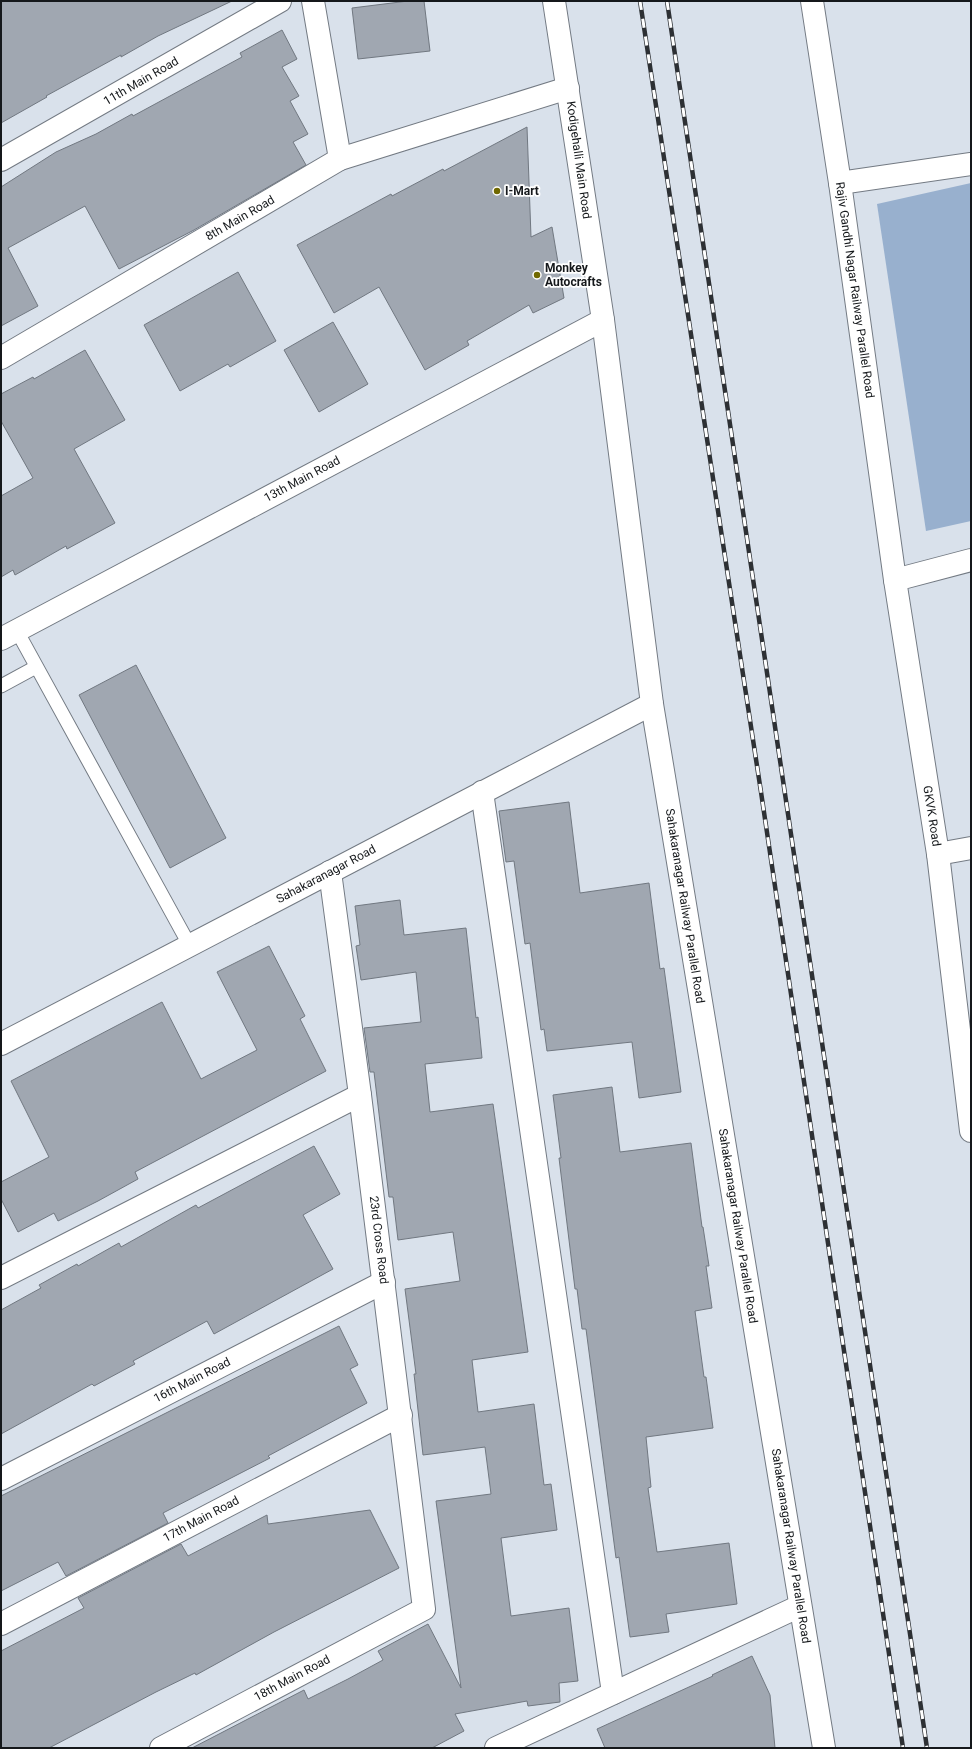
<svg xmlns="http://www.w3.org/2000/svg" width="972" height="1749" viewBox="0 0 972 1749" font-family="Roboto,sans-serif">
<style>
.green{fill:#98b0ce}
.building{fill:#a0a7b1;stroke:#717881}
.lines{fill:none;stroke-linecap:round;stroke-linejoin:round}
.service-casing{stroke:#737a83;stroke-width:15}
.minor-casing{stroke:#737a83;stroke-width:24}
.tertiary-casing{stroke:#737a83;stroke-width:24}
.secondary-casing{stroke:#737a83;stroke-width:24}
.service{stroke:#fff;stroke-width:13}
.minor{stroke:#fff;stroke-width:22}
.tertiary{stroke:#fff;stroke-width:22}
.secondary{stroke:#fff;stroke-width:22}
.rail-casing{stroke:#2d3034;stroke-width:4.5}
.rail{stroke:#fff;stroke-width:3;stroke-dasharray:9;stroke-linecap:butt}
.poi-dot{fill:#706800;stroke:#fff;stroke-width:1.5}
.labels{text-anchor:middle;stroke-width:3.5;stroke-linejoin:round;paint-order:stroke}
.street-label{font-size:12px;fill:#15181b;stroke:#fff}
.poi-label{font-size:12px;font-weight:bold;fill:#15181b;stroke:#fff;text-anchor:start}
</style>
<rect width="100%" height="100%" fill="#d9e1eb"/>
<!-- green -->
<polygon class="green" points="971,183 971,521 926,531 877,204"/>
<!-- building -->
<g class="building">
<polygon points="1,1 232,1 158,36 121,57 121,55 46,96 47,97 1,123"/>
<polygon points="408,1 424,1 430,51 358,59 352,8"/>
<polygon points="282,30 297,59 282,67 299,96 290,101 308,134 293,142 306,165 194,230 119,269 85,206 8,248 38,306 1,326 1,187 56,152 96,134 132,114 133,116 242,57 240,53"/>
<polygon points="527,127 531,237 552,227 564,298 533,313 529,305 467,341 469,345 425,370 379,287 334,313 297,245 391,194 392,196 443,169 444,171"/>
<polygon points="238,272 276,341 230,367 228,364 180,391 144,325"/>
<polygon points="333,322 368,384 319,412 284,350"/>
<polygon points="85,350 125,420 74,449 115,523 67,549 66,546 15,575 13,570 1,577 1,496 33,478 1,421 1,394 33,377 34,379"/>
<polygon points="136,665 226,838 170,868 79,695"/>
<polygon points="569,802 580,893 649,883 660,969 664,968 681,1092 639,1098 632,1042 547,1051 544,1029 541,1030 530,943 525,944 514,861 506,862 499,811"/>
<polygon points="400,900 404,935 466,928 476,1018 478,1017 482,1058 425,1064 430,1112 493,1104 528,1352 472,1360 478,1412 534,1404 544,1485 551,1484 557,1530 501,1538 511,1616 569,1608 578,1681 559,1683 560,1702 528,1706 527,1701 455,1714 464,1731 432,1748 192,1748 304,1690 308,1699 348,1679 383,1660 378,1651 428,1624 461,1688 436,1501 491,1494 485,1447 423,1455 414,1374 416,1374 405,1289 460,1281 453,1232 398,1240 393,1197 389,1197 374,1072 370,1072 364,1028 421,1022 416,972 361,980 356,946 360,945 355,906"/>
<polygon points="269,946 305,1016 300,1019 326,1071 135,1172 138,1179 98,1201 58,1221 54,1213 18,1232 1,1199 1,1182 49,1157 11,1081 162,1002 201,1079 257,1050 217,972"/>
<polygon points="612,1087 620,1152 691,1143 702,1227 703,1227 709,1266 706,1266 712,1308 695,1311 704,1377 706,1377 713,1428 646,1437 651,1487 648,1488 657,1552 729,1543 737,1604 666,1614 669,1632 630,1637 619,1557 616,1558 586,1329 582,1329 577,1289 575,1289 559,1158 561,1158 553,1095"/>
<polygon points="314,1146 340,1194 303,1215 333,1269 214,1334 207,1321 133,1361 135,1364 94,1386 92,1384 1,1434 1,1310 41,1288 39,1285 77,1264 78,1266 119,1243 121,1247 196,1205 198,1208"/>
<polygon points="339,1326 358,1365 350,1369 367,1403 268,1456 270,1458 163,1513 168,1523 66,1576 58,1562 1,1591 1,1496"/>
<polygon points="370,1510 399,1568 274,1632 196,1675 195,1673 156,1692 49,1748 1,1748 1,1651 84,1608 78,1598 181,1544 188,1556 267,1515 268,1524"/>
<polygon points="752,1656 770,1695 775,1748 605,1748 597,1729 713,1676 712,1675"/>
</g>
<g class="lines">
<defs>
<g id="service">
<polyline points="17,631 190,946"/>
<polyline points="1,686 36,667"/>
</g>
<g id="minor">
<polyline points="340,159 568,88"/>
<polyline points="1,160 280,1"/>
<polyline points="840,183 971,164"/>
<polyline points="1,358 340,159 313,1"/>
<polyline points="482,792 613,1693"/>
<polyline points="938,854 971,848"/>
<polyline points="1,1278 360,1095"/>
<polyline points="1,1479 384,1282"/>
<polyline points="1,1624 401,1415"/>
<polyline points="161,1748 424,1609 360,1095 330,872"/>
<polyline points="496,1748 800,1606"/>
</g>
<g id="tertiary">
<polyline points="554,1 603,320 652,704 824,1748"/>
<polyline points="812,1 840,183 895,580"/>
<polyline points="1,639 603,320"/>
<polyline points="1,1044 652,704"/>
</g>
<polyline id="secondary" points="971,560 895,580 938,854 971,1131"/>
</defs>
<!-- service casing -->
<use href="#service" class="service-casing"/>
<!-- minor casing -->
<use href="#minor" class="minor-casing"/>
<!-- tertiary casing -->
<use href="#tertiary" class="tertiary-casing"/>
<!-- secondary casing -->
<use href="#secondary" class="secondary-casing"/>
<!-- service -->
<use href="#service" class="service"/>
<!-- minor -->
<use href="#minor" class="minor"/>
<!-- tertiary -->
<use href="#tertiary" class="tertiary"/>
<!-- secondary -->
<use href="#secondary" class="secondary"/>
<defs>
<g id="rail">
<polyline points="640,1 761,792 903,1748"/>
<polyline points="667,1 927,1748"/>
</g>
</defs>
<!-- rail casing -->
<use href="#rail" class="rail-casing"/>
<!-- rail -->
<use href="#rail" class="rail"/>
</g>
<!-- markers -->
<g class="poi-dot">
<circle cx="497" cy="191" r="4"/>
<circle cx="537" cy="275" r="4"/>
</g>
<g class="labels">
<!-- street labels -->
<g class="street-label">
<text transform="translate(141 81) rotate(-30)" y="4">11th Main Road</text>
<text transform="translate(579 160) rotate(82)" y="4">Kodigehalli Main Road</text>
<text transform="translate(240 218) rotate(-30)" y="4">8th Main Road</text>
<text transform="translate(855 290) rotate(82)" y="4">Rajiv Gandhi Nagar Railway Parallel Road</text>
<text transform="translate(302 479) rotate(-28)" y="4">13th Main Road</text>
<text transform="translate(932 816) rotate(81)" y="4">GKVK Road</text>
<text transform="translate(326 874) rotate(-28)" y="4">Sahakaranagar Road</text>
<text transform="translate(685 906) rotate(81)" y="4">Sahakaranagar Railway Parallel Road</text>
<text transform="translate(738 1226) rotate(81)" y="4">Sahakaranagar Railway Parallel Road</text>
<text transform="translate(379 1240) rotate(83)" y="4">23rd Cross Road</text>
<text transform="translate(192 1380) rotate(-27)" y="4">16th Main Road</text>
<text transform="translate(201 1519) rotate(-28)" y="4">17th Main Road</text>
<text transform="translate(791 1546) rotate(81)" y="4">Sahakaranagar Railway Parallel Road</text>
<text transform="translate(292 1678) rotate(-28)" y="4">18th Main Road</text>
</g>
<!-- poi labels -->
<g class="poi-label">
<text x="505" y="195">I-Mart</text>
<text x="545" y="272">Monkey<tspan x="545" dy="14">Autocrafts</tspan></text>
</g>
</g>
<!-- border -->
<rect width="972" height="1749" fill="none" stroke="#15181b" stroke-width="4"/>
</svg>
